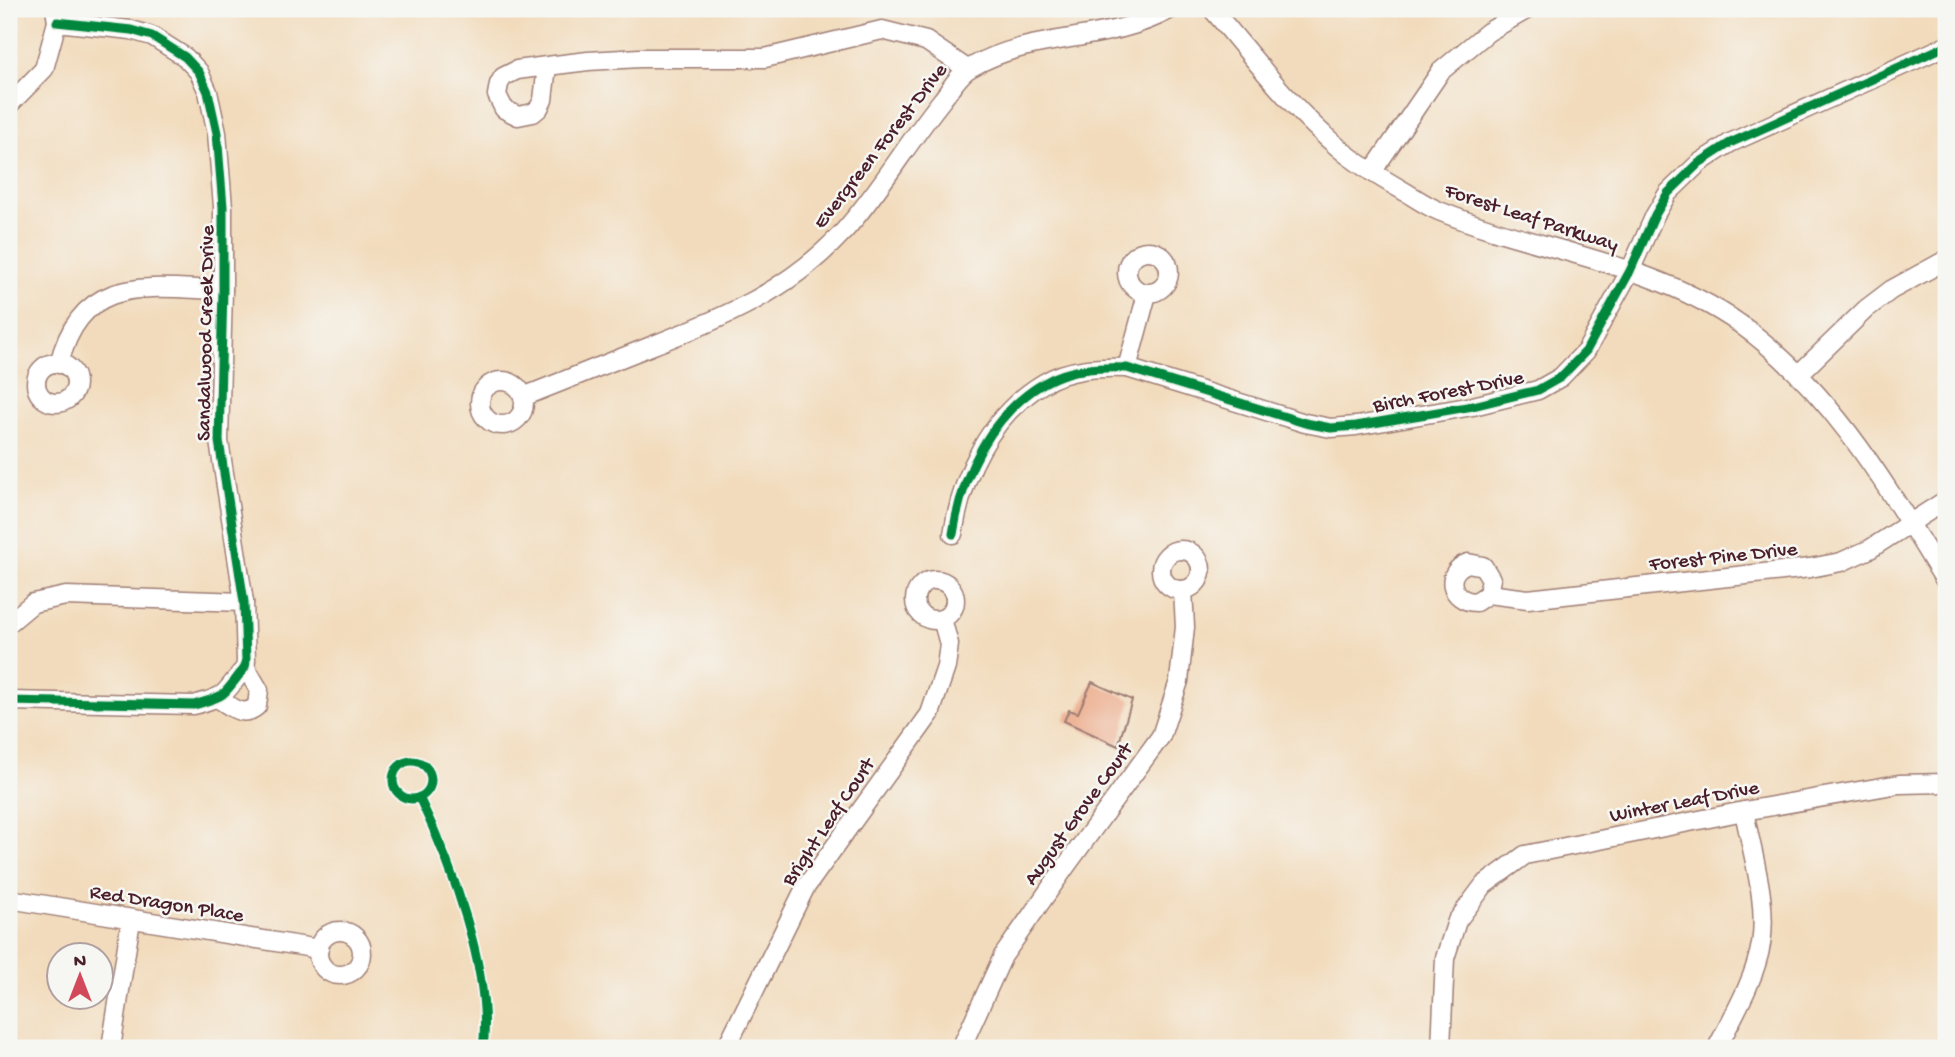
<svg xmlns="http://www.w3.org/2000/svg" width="1955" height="1057" viewBox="0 0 1955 1057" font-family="'Gochi Hand',sans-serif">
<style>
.building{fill:#eca987}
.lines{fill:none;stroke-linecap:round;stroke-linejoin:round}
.minor-casing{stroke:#9e7d74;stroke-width:21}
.minor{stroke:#fff;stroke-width:18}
.cycleway-casing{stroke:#f6f6f2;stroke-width:13}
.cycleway{stroke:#00873e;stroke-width:9}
.labels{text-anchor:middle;stroke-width:5;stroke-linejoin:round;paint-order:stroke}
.street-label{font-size:21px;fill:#4a1f2b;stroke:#f6f6f2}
</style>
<rect width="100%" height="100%" fill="#f6f6f2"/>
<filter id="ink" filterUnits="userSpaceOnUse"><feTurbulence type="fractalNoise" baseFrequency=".0143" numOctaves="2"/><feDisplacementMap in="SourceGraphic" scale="14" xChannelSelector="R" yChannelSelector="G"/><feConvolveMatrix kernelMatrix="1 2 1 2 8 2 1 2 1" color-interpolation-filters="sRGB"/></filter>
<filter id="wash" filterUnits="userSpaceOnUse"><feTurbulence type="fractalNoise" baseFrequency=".00686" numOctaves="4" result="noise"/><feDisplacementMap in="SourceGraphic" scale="28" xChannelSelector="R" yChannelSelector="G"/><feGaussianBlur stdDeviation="1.57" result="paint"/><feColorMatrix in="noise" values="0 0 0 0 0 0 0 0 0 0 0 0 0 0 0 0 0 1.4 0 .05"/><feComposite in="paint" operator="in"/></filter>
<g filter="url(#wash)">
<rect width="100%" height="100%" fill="#f2dbbc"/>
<g id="blocks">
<!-- building -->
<polygon class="building" points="1092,682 1132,700 1118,746 1064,721 1069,710 1078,713"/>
</g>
</g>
<g filter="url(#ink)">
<use href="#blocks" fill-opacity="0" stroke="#9e7d74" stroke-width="2"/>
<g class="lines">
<defs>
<g id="minor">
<path d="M1212,9C1253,57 1292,109 1340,149C1359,165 1381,178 1402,190C1414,197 1426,206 1439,211C1537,251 1651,261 1740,324C1831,389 1888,488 1946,582"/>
<polyline points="547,66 543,100 539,108 533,113 518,116 504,109 497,95 499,84 503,77 517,70 547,66 588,61 640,58 765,58 882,30 926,41 967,69"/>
<polyline points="9,105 44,69 57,22 55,9"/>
<polyline points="1372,172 1441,71 1488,32 1528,9"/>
<circle cx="1148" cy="272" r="21"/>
<circle cx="56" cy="383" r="20"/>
<path d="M59,364C82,272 149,288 223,290"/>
<polyline points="1127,368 1147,294"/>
<polyline points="1800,373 1866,309 1891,290 1946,260"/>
<circle cx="502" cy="403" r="22"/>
<path d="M523,397C565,380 608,363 651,346C725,317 789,291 844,231C880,191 908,142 942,100C950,90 959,74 970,68C1032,31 1107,45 1171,9"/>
<path d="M953,534C962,475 990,415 1044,383C1069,368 1099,367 1127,368L1305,423L1331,428L1356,426L1473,406L1538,390L1561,377L1586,351L1630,271L1655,215L1668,193L1699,163L1730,143L1946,46"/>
<circle cx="1181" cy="570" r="20"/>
<circle cx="935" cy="600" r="20"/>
<path d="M1488,594L1491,579L1483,566L1468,563C1443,572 1450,602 1476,602L1488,594L1528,599L1810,568L1841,562L1870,549L1946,500"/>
<polyline points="9,623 33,603 66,596 244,602"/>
<path d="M217,698C231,706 242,719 257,706L259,690L246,668"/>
<path d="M9,701L194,705C223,696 221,699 239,675C244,669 246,668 246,660L244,602L219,441L223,290V207L217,133L208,92L199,72L185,57L152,36L131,30L57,22"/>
<polyline points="9,899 319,949"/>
<circle cx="340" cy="953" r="22"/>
<polyline points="111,1048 131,920"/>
<polyline points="726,1048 805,888 930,714 946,667 949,644 942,619"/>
<polyline points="961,1048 1003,956 1066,866 1161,736 1179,681 1185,627 1183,590"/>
<polyline points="1441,1048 1445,958 1457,921 1484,885 1525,855 1744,811 1899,784 1946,783"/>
<path d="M1717,1048C1733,1016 1755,980 1761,944C1768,901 1752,854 1744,811"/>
</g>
</defs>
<!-- minor casing -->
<use href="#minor" class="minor-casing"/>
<!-- minor -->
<use href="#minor" class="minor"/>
<defs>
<g id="cycleway">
<path d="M953,534C962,475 990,415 1044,383C1069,368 1099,367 1127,368L1305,423L1331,428L1356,426L1473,406L1538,390L1561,377L1586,351L1630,271L1655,215L1668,193L1699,163L1730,143L1946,46"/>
<path d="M9,701L194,705C223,696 221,699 239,675C244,669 246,668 246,660L244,602L219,441L223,290V207L217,133L208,92L199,72L185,57L152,36L131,30L57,22"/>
<circle cx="412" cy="780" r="19"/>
<path d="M419,797C451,864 493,974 483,1048"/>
</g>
</defs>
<!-- cycleway casing -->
<use href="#cycleway" class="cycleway-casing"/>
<!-- cycleway -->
<use href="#cycleway" class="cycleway"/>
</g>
</g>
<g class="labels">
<!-- street labels -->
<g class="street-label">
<text transform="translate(879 145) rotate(-52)" y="7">Evergreen Forest Drive</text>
<text transform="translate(1532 216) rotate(18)" y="7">Forest Leaf Parkway</text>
<text transform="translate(204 333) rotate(-89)" y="7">Sandalwood Creek Drive</text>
<text transform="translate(1448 390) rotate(-11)" y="7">Birch Forest Drive</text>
<text transform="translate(1723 555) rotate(-6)" y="7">Forest Pine Drive</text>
<text transform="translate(1684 800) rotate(-11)" y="7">Winter Leaf Drive</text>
<text transform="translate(1077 813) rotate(-54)" y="7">August Grove Court</text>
<text transform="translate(827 821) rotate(-56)" y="7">Bright Leaf Court</text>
<text transform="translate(167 902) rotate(9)" y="7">Red Dragon Place</text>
</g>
</g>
<!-- margin -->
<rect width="1955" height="1057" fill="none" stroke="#f6f6f2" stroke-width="35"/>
<!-- north arrow -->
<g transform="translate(80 976)"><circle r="33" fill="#f6f6f2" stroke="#b1a0a2" stroke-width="2"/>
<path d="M0-5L12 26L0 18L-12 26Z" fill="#d1495b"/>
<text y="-10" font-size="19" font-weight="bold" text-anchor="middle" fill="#4a1f2b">N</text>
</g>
</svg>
